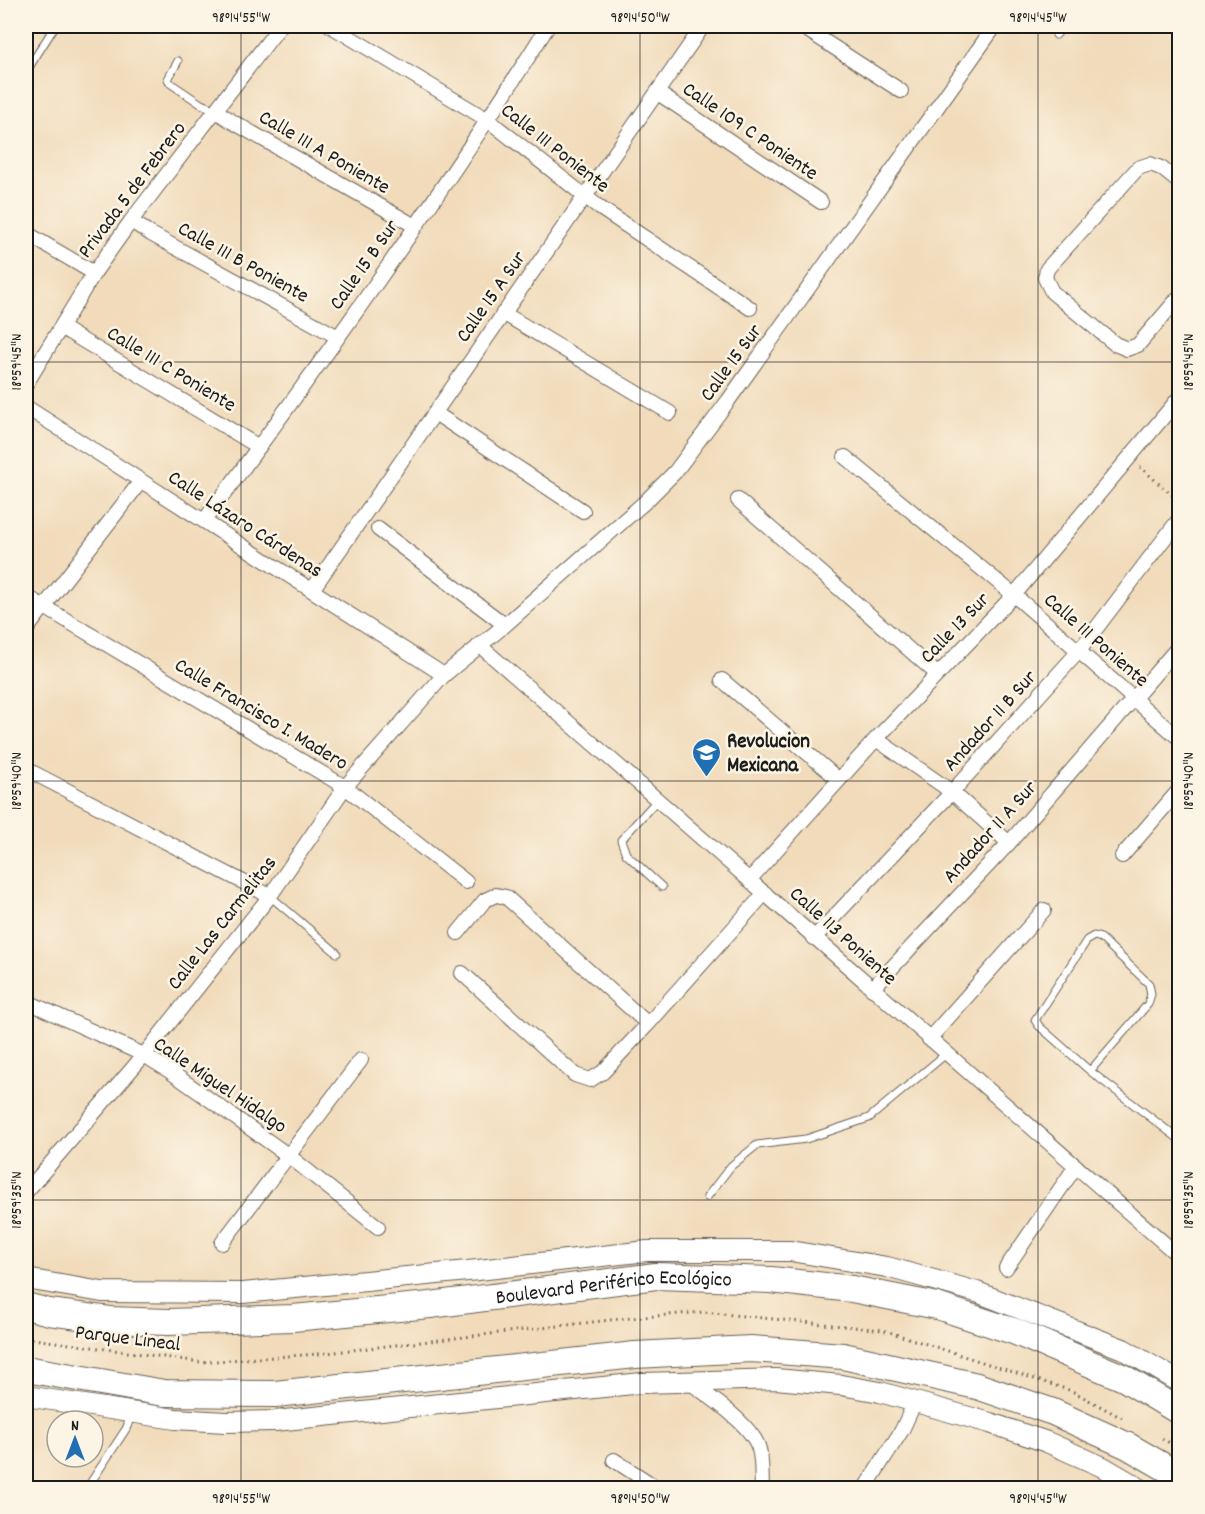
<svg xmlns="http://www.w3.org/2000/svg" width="1205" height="1514" viewBox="0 0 1205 1514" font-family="Dekko,sans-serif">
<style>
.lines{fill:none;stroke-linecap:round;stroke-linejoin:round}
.lane-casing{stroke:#675f54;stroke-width:9}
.street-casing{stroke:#675f54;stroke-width:16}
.secondary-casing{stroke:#675f54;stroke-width:22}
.highway-casing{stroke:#675f54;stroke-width:28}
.path{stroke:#675f54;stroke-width:3;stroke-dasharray:1.5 4.5;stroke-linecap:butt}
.lane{stroke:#fff;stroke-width:7}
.street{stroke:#fff;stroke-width:14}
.secondary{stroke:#fff;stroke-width:20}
.highway{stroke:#fff;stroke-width:26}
.ticks{fill:none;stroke:#1c1c1c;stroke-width:1.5;stroke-opacity:0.45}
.labels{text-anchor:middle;stroke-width:5;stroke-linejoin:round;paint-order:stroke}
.street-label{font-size:21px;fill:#1c1c1c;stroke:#fcf5e5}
.poi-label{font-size:21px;font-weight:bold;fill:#1c1c1c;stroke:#fcf5e5;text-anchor:start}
.neatline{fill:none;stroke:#1c1c1c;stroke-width:2}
.ticks-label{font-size:15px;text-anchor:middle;fill:#1c1c1c}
</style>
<rect width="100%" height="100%" fill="#fcf5e5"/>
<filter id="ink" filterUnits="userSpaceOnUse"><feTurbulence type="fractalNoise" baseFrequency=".0167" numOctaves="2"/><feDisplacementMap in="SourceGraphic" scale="12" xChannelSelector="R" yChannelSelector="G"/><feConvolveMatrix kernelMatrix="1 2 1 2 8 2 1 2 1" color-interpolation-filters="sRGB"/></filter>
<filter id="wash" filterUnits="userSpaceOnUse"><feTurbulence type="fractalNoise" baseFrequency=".008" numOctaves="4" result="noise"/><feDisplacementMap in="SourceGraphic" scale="24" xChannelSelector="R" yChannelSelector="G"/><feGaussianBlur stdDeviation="1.35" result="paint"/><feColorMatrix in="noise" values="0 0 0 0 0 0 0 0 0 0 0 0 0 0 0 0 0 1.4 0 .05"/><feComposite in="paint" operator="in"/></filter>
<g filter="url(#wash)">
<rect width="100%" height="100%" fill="#f1dbbb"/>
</g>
<g filter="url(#ink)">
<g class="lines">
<defs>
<g id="lane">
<polyline points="1056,35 1063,26"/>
<polyline points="178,61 168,79 170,83 201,104 216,110"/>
<polyline points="26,72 55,26"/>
<polyline points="658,799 621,840 626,854 662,887"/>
<polyline points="270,896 337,953"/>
<polyline points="1090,1071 1148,1004 1151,994 1149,984 1101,938 1094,936 1087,940 1035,1020 1039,1026 1090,1071 1180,1140"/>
<polyline points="707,1197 731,1166 757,1145 806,1139 869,1118 946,1054"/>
<polyline points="87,1488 126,1429 132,1414"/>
</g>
<g id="street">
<polyline points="331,26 488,120 600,208 750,308"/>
<polyline points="801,26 901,91"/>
<polyline points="658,93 821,202"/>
<polyline points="216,111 233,122 415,226"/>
<polyline points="1180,183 1161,168 1150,164 1138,168 1047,269 1045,278 1052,292 1115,344 1127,349 1138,345 1180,296"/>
<polyline points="131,221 151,234 338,337"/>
<polyline points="26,233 94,273"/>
<polyline points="503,313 670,413"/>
<polyline points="62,328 259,447"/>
<polyline points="26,384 94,273 131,221 280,26"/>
<polyline points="26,407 444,675"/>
<polyline points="435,413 583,511"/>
<polyline points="845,457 1014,595 1180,739"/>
<polyline points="738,500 937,674"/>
<path d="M204,521C324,360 441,196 548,26"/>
<polyline points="378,529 505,625"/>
<polyline points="312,590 703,26"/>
<polyline points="26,596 345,787 466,882"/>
<polyline points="26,630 141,481"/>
<path d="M479,645C714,847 945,1053 1180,1257"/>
<polyline points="722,680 839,780"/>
<polyline points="876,739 952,792 1009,843"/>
<polyline points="26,769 270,896"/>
<polyline points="1122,856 1180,789"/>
<polyline points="750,879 876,739 1014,595 1180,397"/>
<polyline points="458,933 485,900 496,895 506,897 648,1024"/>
<polyline points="814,938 952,792 1079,651 1180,518"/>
<polyline points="462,973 575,1075 590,1080 603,1072 648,1024 765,893"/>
<polyline points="872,989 1009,843 1180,645"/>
<polyline points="26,1001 144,1055 168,1070 289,1156 378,1227"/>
<polyline points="929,1039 1044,910"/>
<polyline points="26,1192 144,1055 270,896 345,787 444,675 505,625 646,501 675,472 728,401 995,26"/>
<polyline points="222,1243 361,1060"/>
<polyline points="1006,1268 1076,1166"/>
<path d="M689,1382C709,1396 749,1423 758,1446C763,1459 761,1475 762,1488"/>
<polyline points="614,1460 657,1488"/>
<polyline points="865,1488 902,1430 915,1402"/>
</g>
<g id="secondary">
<polyline points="26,1279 102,1292 243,1293 478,1270 647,1251 790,1251 887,1267 977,1292 1123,1349 1180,1382"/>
<polyline points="26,1396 175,1419 225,1422 275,1421 642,1383 776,1379 841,1385 880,1392 990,1423 1047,1442 1103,1467 1139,1488"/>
</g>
<g id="highway">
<path id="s1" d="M26,1306L49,1312L110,1320L168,1322L293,1318L430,1305L656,1276L771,1280L852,1289L937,1306L1016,1332L1124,1378L1180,1412"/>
<polyline points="26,1369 164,1393 275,1394 635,1355 751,1349 843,1356 977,1386 1053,1412 1128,1446 1180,1476"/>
</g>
</defs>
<!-- lane casing -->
<use href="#lane" class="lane-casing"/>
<!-- street casing -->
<use href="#street" class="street-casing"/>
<!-- secondary casing -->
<use href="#secondary" class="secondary-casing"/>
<!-- highway casing -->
<use href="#highway" class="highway-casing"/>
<!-- path -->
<g class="path">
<polyline points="1140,467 1180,502"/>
<polyline points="26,1338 200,1362 318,1354 619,1319 703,1312 883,1330 1072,1391 1122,1418"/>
<polyline points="1162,1439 1180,1448"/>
</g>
<!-- lane -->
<use href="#lane" class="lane"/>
<!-- street -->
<use href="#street" class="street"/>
<!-- secondary -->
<use href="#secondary" class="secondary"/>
<!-- highway -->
<use href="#highway" class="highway"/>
</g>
</g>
<!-- ticks -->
<path class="ticks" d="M241,26V1488M640,26V1488M1038,26V1488M26,362H1180M26,781H1180M26,1200H1180"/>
<!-- icons -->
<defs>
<symbol id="school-pin" viewBox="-11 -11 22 30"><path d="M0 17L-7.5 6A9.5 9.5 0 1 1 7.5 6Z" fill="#1f6fb2" stroke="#fcf5e5"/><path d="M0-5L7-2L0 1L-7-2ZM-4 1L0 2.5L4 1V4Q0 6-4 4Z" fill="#fff"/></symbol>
</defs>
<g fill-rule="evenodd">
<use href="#school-pin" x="690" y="736" width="33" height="45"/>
</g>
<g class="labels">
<!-- street labels -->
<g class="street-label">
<text transform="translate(751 130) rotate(34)" y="7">Calle 109 C Poniente</text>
<text transform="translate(556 147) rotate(38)" y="7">Calle 111 Poniente</text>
<text transform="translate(325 151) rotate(30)" y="7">Calle 111 A Poniente</text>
<text transform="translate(131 189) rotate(-53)" y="7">Privada 5 de Febrero</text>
<text transform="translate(244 261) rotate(29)" y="7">Calle 111 B Poniente</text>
<text transform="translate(363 264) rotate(-55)" y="7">Calle 15 B Sur</text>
<text transform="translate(490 296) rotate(-55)" y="7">Calle 15 A Sur</text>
<text transform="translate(730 362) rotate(-54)" y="7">Calle 15 Sur</text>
<text transform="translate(172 368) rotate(31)" y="7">Calle 111 C Poniente</text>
<text transform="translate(246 523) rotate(33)" y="7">Calle Lázaro Cárdenas</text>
<text transform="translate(954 627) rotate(-46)" y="7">Calle 13 Sur</text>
<text transform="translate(1097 639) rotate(41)" y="7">Calle 111 Poniente</text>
<text transform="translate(262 713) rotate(31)" y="7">Calle Francisco I. Madero</text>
<text transform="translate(989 720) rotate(-48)" y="7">Andador 11 B Sur</text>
<text transform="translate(989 831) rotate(-48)" y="7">Andador 11 A Sur</text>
<text transform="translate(221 922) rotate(-52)" y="7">Calle Las Carmelitas</text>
<text transform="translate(844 935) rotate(42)" y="7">Calle 113 Poniente</text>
<text transform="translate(221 1084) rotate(34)" y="7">Calle Miguel Hidalgo</text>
<text dy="7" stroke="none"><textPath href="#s1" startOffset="591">Boulevard Periférico Ecológico</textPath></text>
<text transform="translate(128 1337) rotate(7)" y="7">Parque Lineal</text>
</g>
<!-- poi labels -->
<g class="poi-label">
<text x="727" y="747">Revolucion<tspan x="727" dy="24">Mexicana</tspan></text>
</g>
</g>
<!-- margin -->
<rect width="1205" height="1514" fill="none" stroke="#fcf5e5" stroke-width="66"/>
<!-- north arrow -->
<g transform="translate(75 1439)"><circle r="28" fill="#fcf5e5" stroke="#a29e95" stroke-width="1.5"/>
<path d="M0-4.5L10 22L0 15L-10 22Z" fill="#1f6fb2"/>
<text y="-9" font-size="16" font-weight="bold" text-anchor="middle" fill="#1c1c1c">N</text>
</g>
<rect x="33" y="33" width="1139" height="1448" class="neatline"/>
<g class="ticks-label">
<text x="241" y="22">98°14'55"W</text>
<text x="640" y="22">98°14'50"W</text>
<text x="1038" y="22">98°14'45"W</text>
<text transform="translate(16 362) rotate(-90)" y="5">18°59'45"N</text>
<text transform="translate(1188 362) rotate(-90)" y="5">18°59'45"N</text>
<text transform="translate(16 781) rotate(-90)" y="5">18°59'40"N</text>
<text transform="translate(1188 781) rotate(-90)" y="5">18°59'40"N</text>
<text transform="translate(16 1200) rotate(-90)" y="5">18°59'35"N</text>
<text transform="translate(1188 1200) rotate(-90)" y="5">18°59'35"N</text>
<text x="241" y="1503">98°14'55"W</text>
<text x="640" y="1503">98°14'50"W</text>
<text x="1038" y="1503">98°14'45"W</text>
</g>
</svg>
